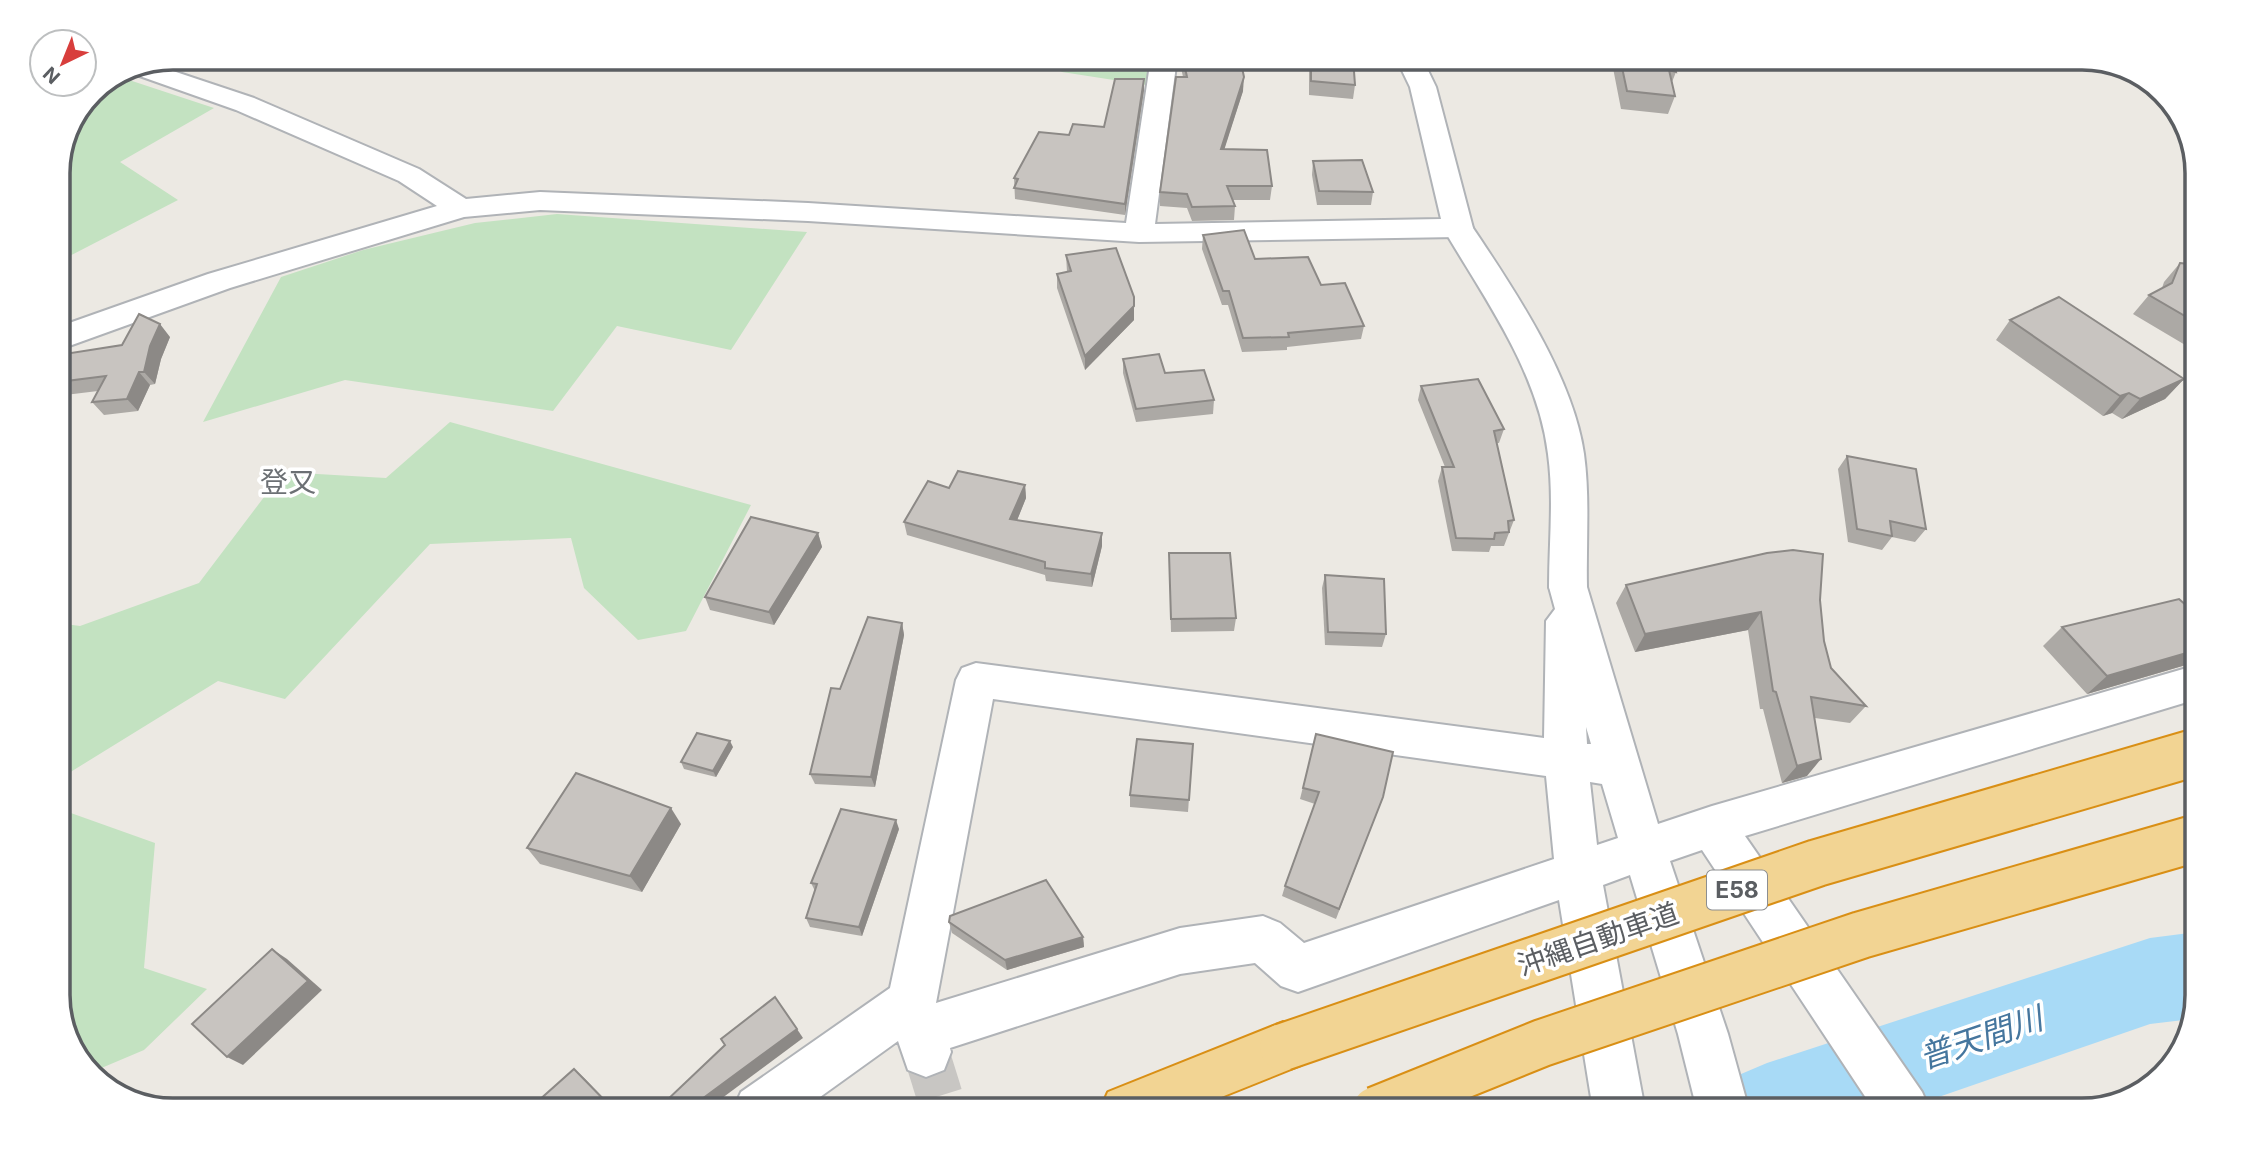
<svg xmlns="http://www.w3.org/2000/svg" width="2255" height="1168" viewBox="0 0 2255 1168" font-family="Inter,'Noto Sans JP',sans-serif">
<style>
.green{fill:#c3e2c1}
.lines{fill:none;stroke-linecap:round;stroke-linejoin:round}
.river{fill:#a8daf6;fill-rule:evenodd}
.minor-tunnel{stroke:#c8c6c3;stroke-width:46;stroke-dasharray:46 23;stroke-linecap:butt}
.minor-casing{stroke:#b0b3b7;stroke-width:4}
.tertiary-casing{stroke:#b0b3b7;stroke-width:4}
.motorway-casing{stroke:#d98f15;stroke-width:4}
.minor{fill:#fff;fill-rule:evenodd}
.tertiary{fill:#fff;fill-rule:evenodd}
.motorway{fill:#f2d493;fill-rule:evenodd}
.motorway-bridge-casing{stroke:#d98f15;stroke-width:50;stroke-linecap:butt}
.motorway-bridge{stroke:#f2d493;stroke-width:46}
.wall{fill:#aca9a5}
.shaded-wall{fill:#8c8986}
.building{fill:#c8c4c0;stroke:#8c8986;stroke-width:2}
.labels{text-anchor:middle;stroke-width:7;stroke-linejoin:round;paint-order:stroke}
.shield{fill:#fff;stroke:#8c8e91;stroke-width:2}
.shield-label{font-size:23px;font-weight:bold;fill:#5b5e62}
.quarter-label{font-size:28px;fill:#6c7074;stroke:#fff}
.near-street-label{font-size:28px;fill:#5b5e62;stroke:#fff}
.near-water-label{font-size:32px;font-style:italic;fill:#45769e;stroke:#fff}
.rim{fill:none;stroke:#5b5e62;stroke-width:3.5}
</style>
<rect width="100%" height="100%" fill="#ece9e3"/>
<!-- green -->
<g class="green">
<polygon points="1048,58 1153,58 1146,85 1062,72 1048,62"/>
<polygon points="123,78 214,108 120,162 178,200 58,262 58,166 92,91"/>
<polygon points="557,214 807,232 731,350 617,326 553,411 345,380 203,422 281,277 363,250 475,223"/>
<polygon points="450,422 751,505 686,631 638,640 584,588 571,538 430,544 285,699 218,681 64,776 58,774 58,623 80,626 199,583 283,472 386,478"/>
<polygon points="68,812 155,843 144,968 207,989 144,1050 92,1072 77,1059 58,1003 58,817"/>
</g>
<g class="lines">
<!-- river -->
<polygon class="river" points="2197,932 2197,995 2192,1019 2150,1024 1901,1110 1720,1110 1734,1077 1767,1063 2150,938"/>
<!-- minor-tunnel -->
<polyline class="minor-tunnel" points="926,1052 944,1110"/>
<defs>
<g id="minor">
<polygon points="1151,58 1177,58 1155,224 1441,219 1410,87 1396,58 1422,58 1436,87 1473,228 1469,234 1458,237 1139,242 808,221 540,210 464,217 230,288 58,350 58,327 208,274 437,206 399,181 236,110 134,74 155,65 254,98 419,169 466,199 540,192 808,203 1126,223"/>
<path d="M1568,572L1582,576L1587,587L1658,824L1712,806L2197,665V699L1745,836L1922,1092L1930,1110H1874L1702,850L1670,861L1728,1034L1749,1110H1697L1678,1034L1630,875L1603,885L1645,1110H1593L1559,900L1298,992L1281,986L1255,963L1180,974L950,1048L951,1052L944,1070L926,1077L908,1070L898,1041L802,1110H733L741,1092L890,988L956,680L962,668L976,663L1544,738L1546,621L1555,609L1549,587L1554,576ZM993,699L1546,776L1554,859L1304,943L1280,923L1263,916L1180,928L936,1003ZM1586,727L1591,744H1587ZM1590,782L1602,784L1618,838L1597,845Z"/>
</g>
<path id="tertiary" d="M1458,219L1469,222C1512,286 1573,376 1584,454C1590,498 1586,543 1587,587L1582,598L1568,602L1554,598L1549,587C1549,543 1554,498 1548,454C1538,371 1484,298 1443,228L1447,222Z"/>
<polygon id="motorway" points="1283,1022 1301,1029 1308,1047 1301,1065 1189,1110 1100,1110 1108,1092"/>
</defs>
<!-- minor casing -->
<use href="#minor" class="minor-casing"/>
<!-- tertiary casing -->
<use href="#tertiary" class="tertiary-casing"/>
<!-- motorway casing -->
<use href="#motorway" class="motorway-casing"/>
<!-- minor -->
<use href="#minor" class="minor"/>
<!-- tertiary -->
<use href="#tertiary" class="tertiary"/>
<!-- motorway -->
<use href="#motorway" class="motorway"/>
<defs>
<g id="motorway-bridge">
<polyline points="1283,1047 1817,863 2197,752"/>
<polyline points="1376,1110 1542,1043 1861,935 2197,838"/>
</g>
</defs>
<!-- motorway-bridge casing -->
<use href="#motorway-bridge" class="motorway-bridge-casing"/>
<!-- motorway-bridge -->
<use href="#motorway-bridge" class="motorway-bridge"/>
</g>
<!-- wall -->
<g class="wall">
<polygon points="333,58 369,58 348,66"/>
<polygon points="1179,58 1240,58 1243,91 1224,149 1272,186 1270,200 1233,200 1235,206 1234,220 1192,221 1187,208 1160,206 1160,192 1183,77"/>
<polygon points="1309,58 1353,58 1355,85 1353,99 1309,95"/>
<polygon points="1466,58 1673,58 1676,72 1672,82 1675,96 1668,114 1621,109 1613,68"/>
<polygon points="1871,58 1928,58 1873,68"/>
<polygon points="1144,79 1144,90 1125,215 1015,199 1014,178 1069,135 1104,127"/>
<polygon points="1313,161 1373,192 1371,205 1317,205 1312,175"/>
<polygon points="1203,235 1255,259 1364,326 1361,339 1287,347 1287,350 1242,352 1228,305 1222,305 1202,249"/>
<polygon points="1066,255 1134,320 1085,370 1057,288 1057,274 1067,272"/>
<polygon points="2180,263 2197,265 2197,352 2133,314 2149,295 2162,288 2164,282"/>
<polygon points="2010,320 2184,379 2165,399 2122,419 2112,413 2103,416 1996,340"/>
<polygon points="170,337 161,359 155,384 150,385 138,411 104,415 92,402 98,391 65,395 58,387 58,355"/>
<polygon points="1123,359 1165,373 1214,400 1213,414 1136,422 1123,373"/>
<polygon points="1421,386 1504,429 1499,443 1497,443 1514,520 1504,546 1491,546 1489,552 1452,551 1438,481 1442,467 1445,467 1418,400"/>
<polygon points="1847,456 1926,529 1915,542 1892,537 1882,550 1848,542 1838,469"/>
<polygon points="1025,485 1026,498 1017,520 1102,533 1102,546 1092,587 1046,581 1045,575 907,535 904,522 949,488"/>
<polygon points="818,533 822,547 774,625 710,610 705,597"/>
<polygon points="1169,553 1236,618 1234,631 1171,632"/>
<polygon points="1325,575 1386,634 1382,647 1325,645 1322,588"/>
<polygon points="1626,585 1820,600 1824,641 1831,668 1866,706 1850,723 1815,718 1807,776 1782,783 1763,709 1760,709 1748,630 1635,652 1616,603"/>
<polygon points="2197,615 2197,663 2196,662 2087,694 2043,646 2062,627"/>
<polygon points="902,623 904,635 875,787 815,784 810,774 840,689"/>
<polygon points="1316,734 1383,797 1336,919 1282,896 1285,886 1315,804 1300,799"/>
<polygon points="1193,744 1188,812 1130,807 1130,795"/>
<polygon points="733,747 716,777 684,769 681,762"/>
<polygon points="681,824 642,892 540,864 527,848"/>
<polygon points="899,829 862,936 810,927 806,918 815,891 811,883"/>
<polygon points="949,922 1083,937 1084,947 1007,970 952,933"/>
</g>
<!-- shaded-wall -->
<g class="shaded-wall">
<polygon points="343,58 369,58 348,66"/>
<polygon points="1878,58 1928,58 1873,68"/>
<polygon points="1244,77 1243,91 1220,163 1221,149"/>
<polygon points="1144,79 1144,90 1125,215 1125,204"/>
<polygon points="1134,306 1134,320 1085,370 1085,356"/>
<polygon points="160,324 170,337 161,359 155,384 144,372 150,346"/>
<polygon points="139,372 150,385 138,411 127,399"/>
<polygon points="2184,379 2165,399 2122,419 2140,399"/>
<polygon points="2129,393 2112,413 2103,416 2120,396"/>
<polygon points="1025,485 1026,498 1012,533 1010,519"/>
<polygon points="818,533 822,547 774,625 769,612"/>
<polygon points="1102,533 1102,546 1092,587 1091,574"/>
<polygon points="1761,612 1748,630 1635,652 1645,634"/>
<polygon points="902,623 904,635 875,787 871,777"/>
<polygon points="2197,650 2196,662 2087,694 2107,676"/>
<polygon points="730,741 733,747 716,777 713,771"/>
<polygon points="1821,759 1807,776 1782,783 1797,766"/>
<polygon points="671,808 681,824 642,892 630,876"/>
<polygon points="896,820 899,829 862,936 859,927"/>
<polygon points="1083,937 1084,947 1007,970 1005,960"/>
<polygon points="272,949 287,959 322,990 243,1065 227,1057"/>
<polygon points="797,1029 803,1038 706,1110 687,1110"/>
<polygon points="574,1069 584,1078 615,1110 614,1110"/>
</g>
<!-- building -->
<g class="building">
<polygon points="1183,58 1240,58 1244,77 1221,149 1267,150 1272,186 1227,186 1235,206 1192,207 1187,194 1160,192 1176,77 1187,77"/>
<polygon points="1311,58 1353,58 1355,85 1311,81"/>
<polygon points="1620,58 1673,58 1676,72 1669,70 1675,96 1627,91"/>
<polygon points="1115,79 1144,79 1125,204 1014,188 1018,179 1014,178 1039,132 1069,135 1073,124 1104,127"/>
<polygon points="1362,160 1373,192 1319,191 1313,161"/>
<polygon points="1244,230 1255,259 1308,257 1321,285 1345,283 1364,326 1288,333 1289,337 1243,338 1229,291 1223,291 1203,235"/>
<polygon points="1116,248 1134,297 1134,306 1085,356 1057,274 1071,271 1066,255"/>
<polygon points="2180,263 2197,265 2197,323 2149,295 2172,283"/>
<polygon points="2059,297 2184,379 2140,399 2129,393 2120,396 2010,320"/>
<polygon points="139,314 160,324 150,346 144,372 139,372 127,399 92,402 106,376 58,382 58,355 122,345"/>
<polygon points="1159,354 1165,373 1204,370 1214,400 1136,409 1123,359"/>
<polygon points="1478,379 1504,429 1494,431 1514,520 1508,521 1509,532 1495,533 1494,539 1456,538 1442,467 1454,467 1421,386"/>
<polygon points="1847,456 1916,469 1926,529 1890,521 1892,536 1857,529"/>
<polygon points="958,471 1025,485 1010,519 1102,533 1091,574 1045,568 1045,562 904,522 928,481 949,488"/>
<polygon points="751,517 818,533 769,612 705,597"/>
<polygon points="1793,550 1823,554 1820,600 1824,641 1831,668 1866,706 1811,697 1821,759 1797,766 1776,692 1773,691 1761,612 1645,634 1626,585 1767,553"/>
<polygon points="1169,553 1230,553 1236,618 1171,619"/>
<polygon points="1325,575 1384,579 1386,634 1328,632"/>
<polygon points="2179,599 2197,615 2197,650 2107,676 2062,627"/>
<polygon points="868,617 902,623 871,777 810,774 831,688 840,689"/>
<polygon points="697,733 730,741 713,771 681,762"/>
<polygon points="1316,734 1393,752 1383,797 1339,909 1285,886 1319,792 1303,788"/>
<polygon points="1137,739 1193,744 1189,800 1130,795"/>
<polygon points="576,773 671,808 630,876 527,848"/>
<polygon points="841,809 896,820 859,927 806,918 817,884 811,883"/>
<polygon points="1046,880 1083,937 1005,960 949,922 950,916"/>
<polygon points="272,949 308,981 227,1057 192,1024"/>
<polygon points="775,997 797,1029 687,1110 674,1110 666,1101 725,1045 721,1039"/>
<polygon points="574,1069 614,1110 528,1110"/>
</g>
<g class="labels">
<!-- shield labels -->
<rect class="shield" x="1707" y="870.5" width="60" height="39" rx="5"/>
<g class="shield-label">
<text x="1737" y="898">E58</text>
</g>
<!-- quarter labels -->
<g class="quarter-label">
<text x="288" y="492">登又</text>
</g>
<!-- near-street labels -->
<g class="near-street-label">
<text transform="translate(1598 939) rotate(-19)" y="10">沖縄自動車道</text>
</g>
<!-- near-water labels -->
<g class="near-water-label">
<text transform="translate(1981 1038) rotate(-19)" y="11">普天間川</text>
</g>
</g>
<!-- crop -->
<path d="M0 0H2255V1168H0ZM173 70H2082A103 103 0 0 1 2185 173V995A103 103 0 0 1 2082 1098H173A103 103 0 0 1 70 995V173A103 103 0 0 1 173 70Z" fill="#fff" fill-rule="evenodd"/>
<path class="rim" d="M173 70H2082A103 103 0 0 1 2185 173V995A103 103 0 0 1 2082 1098H173A103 103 0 0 1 70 995V173A103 103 0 0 1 173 70Z"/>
<!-- north arrow -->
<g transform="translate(63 63) rotate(223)"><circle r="33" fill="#ffffff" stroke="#bdbfc0" stroke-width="2"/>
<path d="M0-5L12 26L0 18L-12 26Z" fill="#d83e3c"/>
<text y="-10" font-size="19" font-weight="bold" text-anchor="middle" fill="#5b5e62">N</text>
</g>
</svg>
